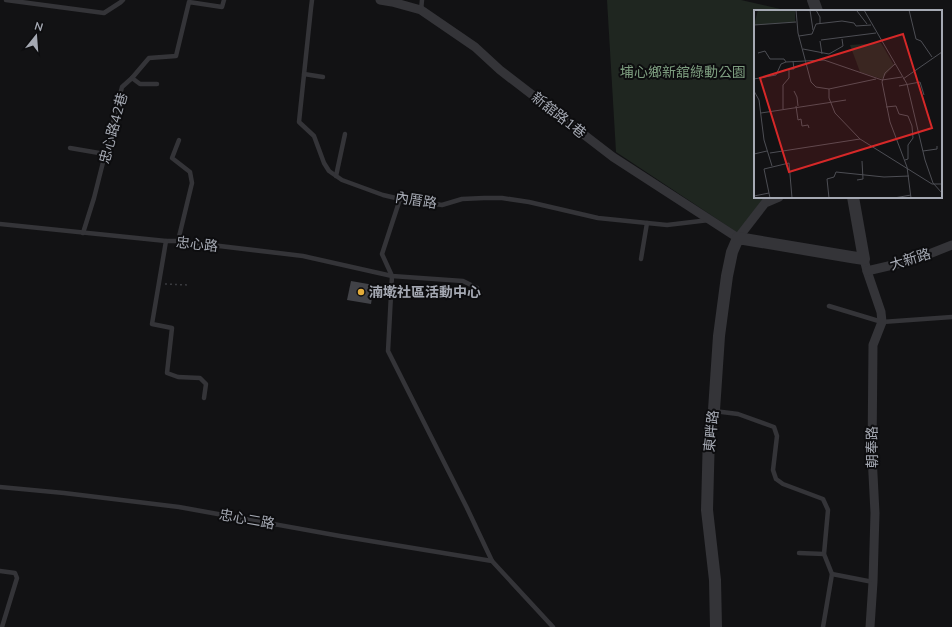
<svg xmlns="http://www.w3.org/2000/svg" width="952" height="627" viewBox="0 0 952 627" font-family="'Nunito Sans','Noto Sans TC',sans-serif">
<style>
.green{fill:#1f2620}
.building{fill:#414247}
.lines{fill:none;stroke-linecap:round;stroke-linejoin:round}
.path{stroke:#3a3b3f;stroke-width:1.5;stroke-dasharray:2 3;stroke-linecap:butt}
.service{stroke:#343438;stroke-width:4.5}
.minor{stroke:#343438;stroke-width:9}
.tertiary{stroke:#343438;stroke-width:12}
.poi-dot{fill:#e3ac3a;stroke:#0d0d0f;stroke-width:1.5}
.labels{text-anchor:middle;stroke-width:4;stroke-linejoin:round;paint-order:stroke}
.park-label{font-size:14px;fill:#7d9d7f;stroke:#0d0d0f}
.street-label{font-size:14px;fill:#a5a9b3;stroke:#0d0d0f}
.poi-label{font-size:14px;font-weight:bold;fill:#a5a9b3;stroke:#0d0d0f;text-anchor:start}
.inset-road{fill:none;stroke:#4d4e54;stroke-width:1}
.view{fill:#d62828;fill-opacity:0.15;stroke:#d62828;stroke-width:2}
.inset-edge{fill:none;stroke:#a5a9b3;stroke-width:2}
</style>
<rect width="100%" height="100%" fill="#121214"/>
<!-- green -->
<polygon class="green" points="607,0 741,0 789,11 755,11 755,197 764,197 738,233 616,152"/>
<!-- building -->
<polygon class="building" points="351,281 374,285 371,304 347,300"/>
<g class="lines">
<!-- path -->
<polyline class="path" points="165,284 188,285"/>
<!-- service -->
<g class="service">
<polyline points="6,0 104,13 121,2 123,0"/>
<polyline points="312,0 311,8 299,122 314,136 324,163 329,171 342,180 383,195 400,199 442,205 462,199 484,198 502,198 529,202 598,218 667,225 709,220"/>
<polyline points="421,10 422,0"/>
<polyline points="304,74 323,77"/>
<polyline points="132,78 140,84 157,84"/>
<polyline points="70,148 105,154"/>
<polyline points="336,176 345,134"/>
<polyline points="400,199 382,254 392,276 388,351 467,508 492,561 553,627"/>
<polyline points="0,224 166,241 178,241 303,256 392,276 463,281 477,288 480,293"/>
<polyline points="83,233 94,198 122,87 132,78 149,58 176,56 189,2 222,7 224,0"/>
<polyline points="166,241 152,324 172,328 167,373 178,377 200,378 206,384 204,398"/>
<polyline points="178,241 192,183 190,172 172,158 179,140"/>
<polyline points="641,259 647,223"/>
<polyline points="829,306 882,322 952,317"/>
<polyline points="714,411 738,414 774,427 777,436 773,470 776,479 783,484 823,499 828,510 824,554 832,574 823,627"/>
<polyline points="0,487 64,493 179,507 340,536 492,561"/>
<polyline points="799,553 824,554"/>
<polyline points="0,571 15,573 17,578 2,627"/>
<polyline points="832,574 873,582"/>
</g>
<!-- minor -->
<g class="minor">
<polyline points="380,0 392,2 421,10 475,47 500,70 613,157 738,238 765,203 779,197"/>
<polyline points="864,259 867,271 881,312 882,322 873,345 872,455 875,513 873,582 870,627"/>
<polyline points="867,271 914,260 952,245"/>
</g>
<!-- tertiary -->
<g class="tertiary">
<polyline points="813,0 817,11"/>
<polyline points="716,627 715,580 707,510 709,433 714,410 719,336 727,276 732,252 738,238 851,257 864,259 853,197"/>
</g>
</g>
<!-- markers -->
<circle class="poi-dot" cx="361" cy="292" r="4"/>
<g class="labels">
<!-- park labels -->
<g class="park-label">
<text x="683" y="77">埔心鄉新舘綠動公園</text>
</g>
<!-- street labels -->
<g class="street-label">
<text transform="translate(559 115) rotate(38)" y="5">新舘路1巷</text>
<text transform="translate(113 128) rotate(-75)" y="5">忠心路42巷</text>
<text transform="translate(416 200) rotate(9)" y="5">內厝路</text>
<text transform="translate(197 244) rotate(6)" y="5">忠心路</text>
<text transform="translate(910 259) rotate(-17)" y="5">大新路</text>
<text transform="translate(711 431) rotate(-84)" y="5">東畔路</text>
<text transform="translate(872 447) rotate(-91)" y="5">朝奉路</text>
<text transform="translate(247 519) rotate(10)" y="5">忠心二路</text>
</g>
<!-- poi labels -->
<g class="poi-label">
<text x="369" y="297">湳墘社區活動中心</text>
</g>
</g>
<!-- overview -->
<g transform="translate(754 10)">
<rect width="188" height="188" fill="#121214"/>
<path d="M4,0H41V12L0,15ZM127,33L140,55L128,69L106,62L96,35Z" fill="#1f2620"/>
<path class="inset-road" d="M42,0L44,23L57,72L62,77L75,79L122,69M56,0L59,20M62,0L66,7V14M110,0L153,74L171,150L179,173L188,183M155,0L162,29L167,31L178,47M103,1L113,14M0,15L42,12M45,26L58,24L62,14L88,11L100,13L102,16L117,15M67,30L122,23M66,31L68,44M49,39L75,44L89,36L88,29M4,43L11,41L16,49H30L32,52M141,54L131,63L128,72L136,112L153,157L157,188M0,69L22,65L27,54L32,52L70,50L128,70L148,67M149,69L188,42M145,76L166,72L170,85M75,79V88L81,103L106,129L178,174H188M0,81L5,90L10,130L18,156M40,81L43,87L44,96M42,96L44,110L47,109L48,116L54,115L55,118M132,97L142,96L145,104L154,106L158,116L159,128L154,135V149L151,150M29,99V75L35,68V59H40L39,51M7,103L92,90M169,141L183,139V136M16,143L106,129M0,144L13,141M103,170L109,169L108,151M0,186L15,183M16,188L10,159L35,153L38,188M75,188L73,169L80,167L82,162L130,167L155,166M140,188L157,185"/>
<path class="view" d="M149,24L178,118L35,162L6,68Z"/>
<rect width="188" height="188" class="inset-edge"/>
</g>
<!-- north arrow -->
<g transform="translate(36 36) rotate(17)" stroke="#0d0d0f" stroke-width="3" paint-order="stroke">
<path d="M0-3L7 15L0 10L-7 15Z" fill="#a5a9b3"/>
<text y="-6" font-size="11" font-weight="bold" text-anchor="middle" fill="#a5a9b3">N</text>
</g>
</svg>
